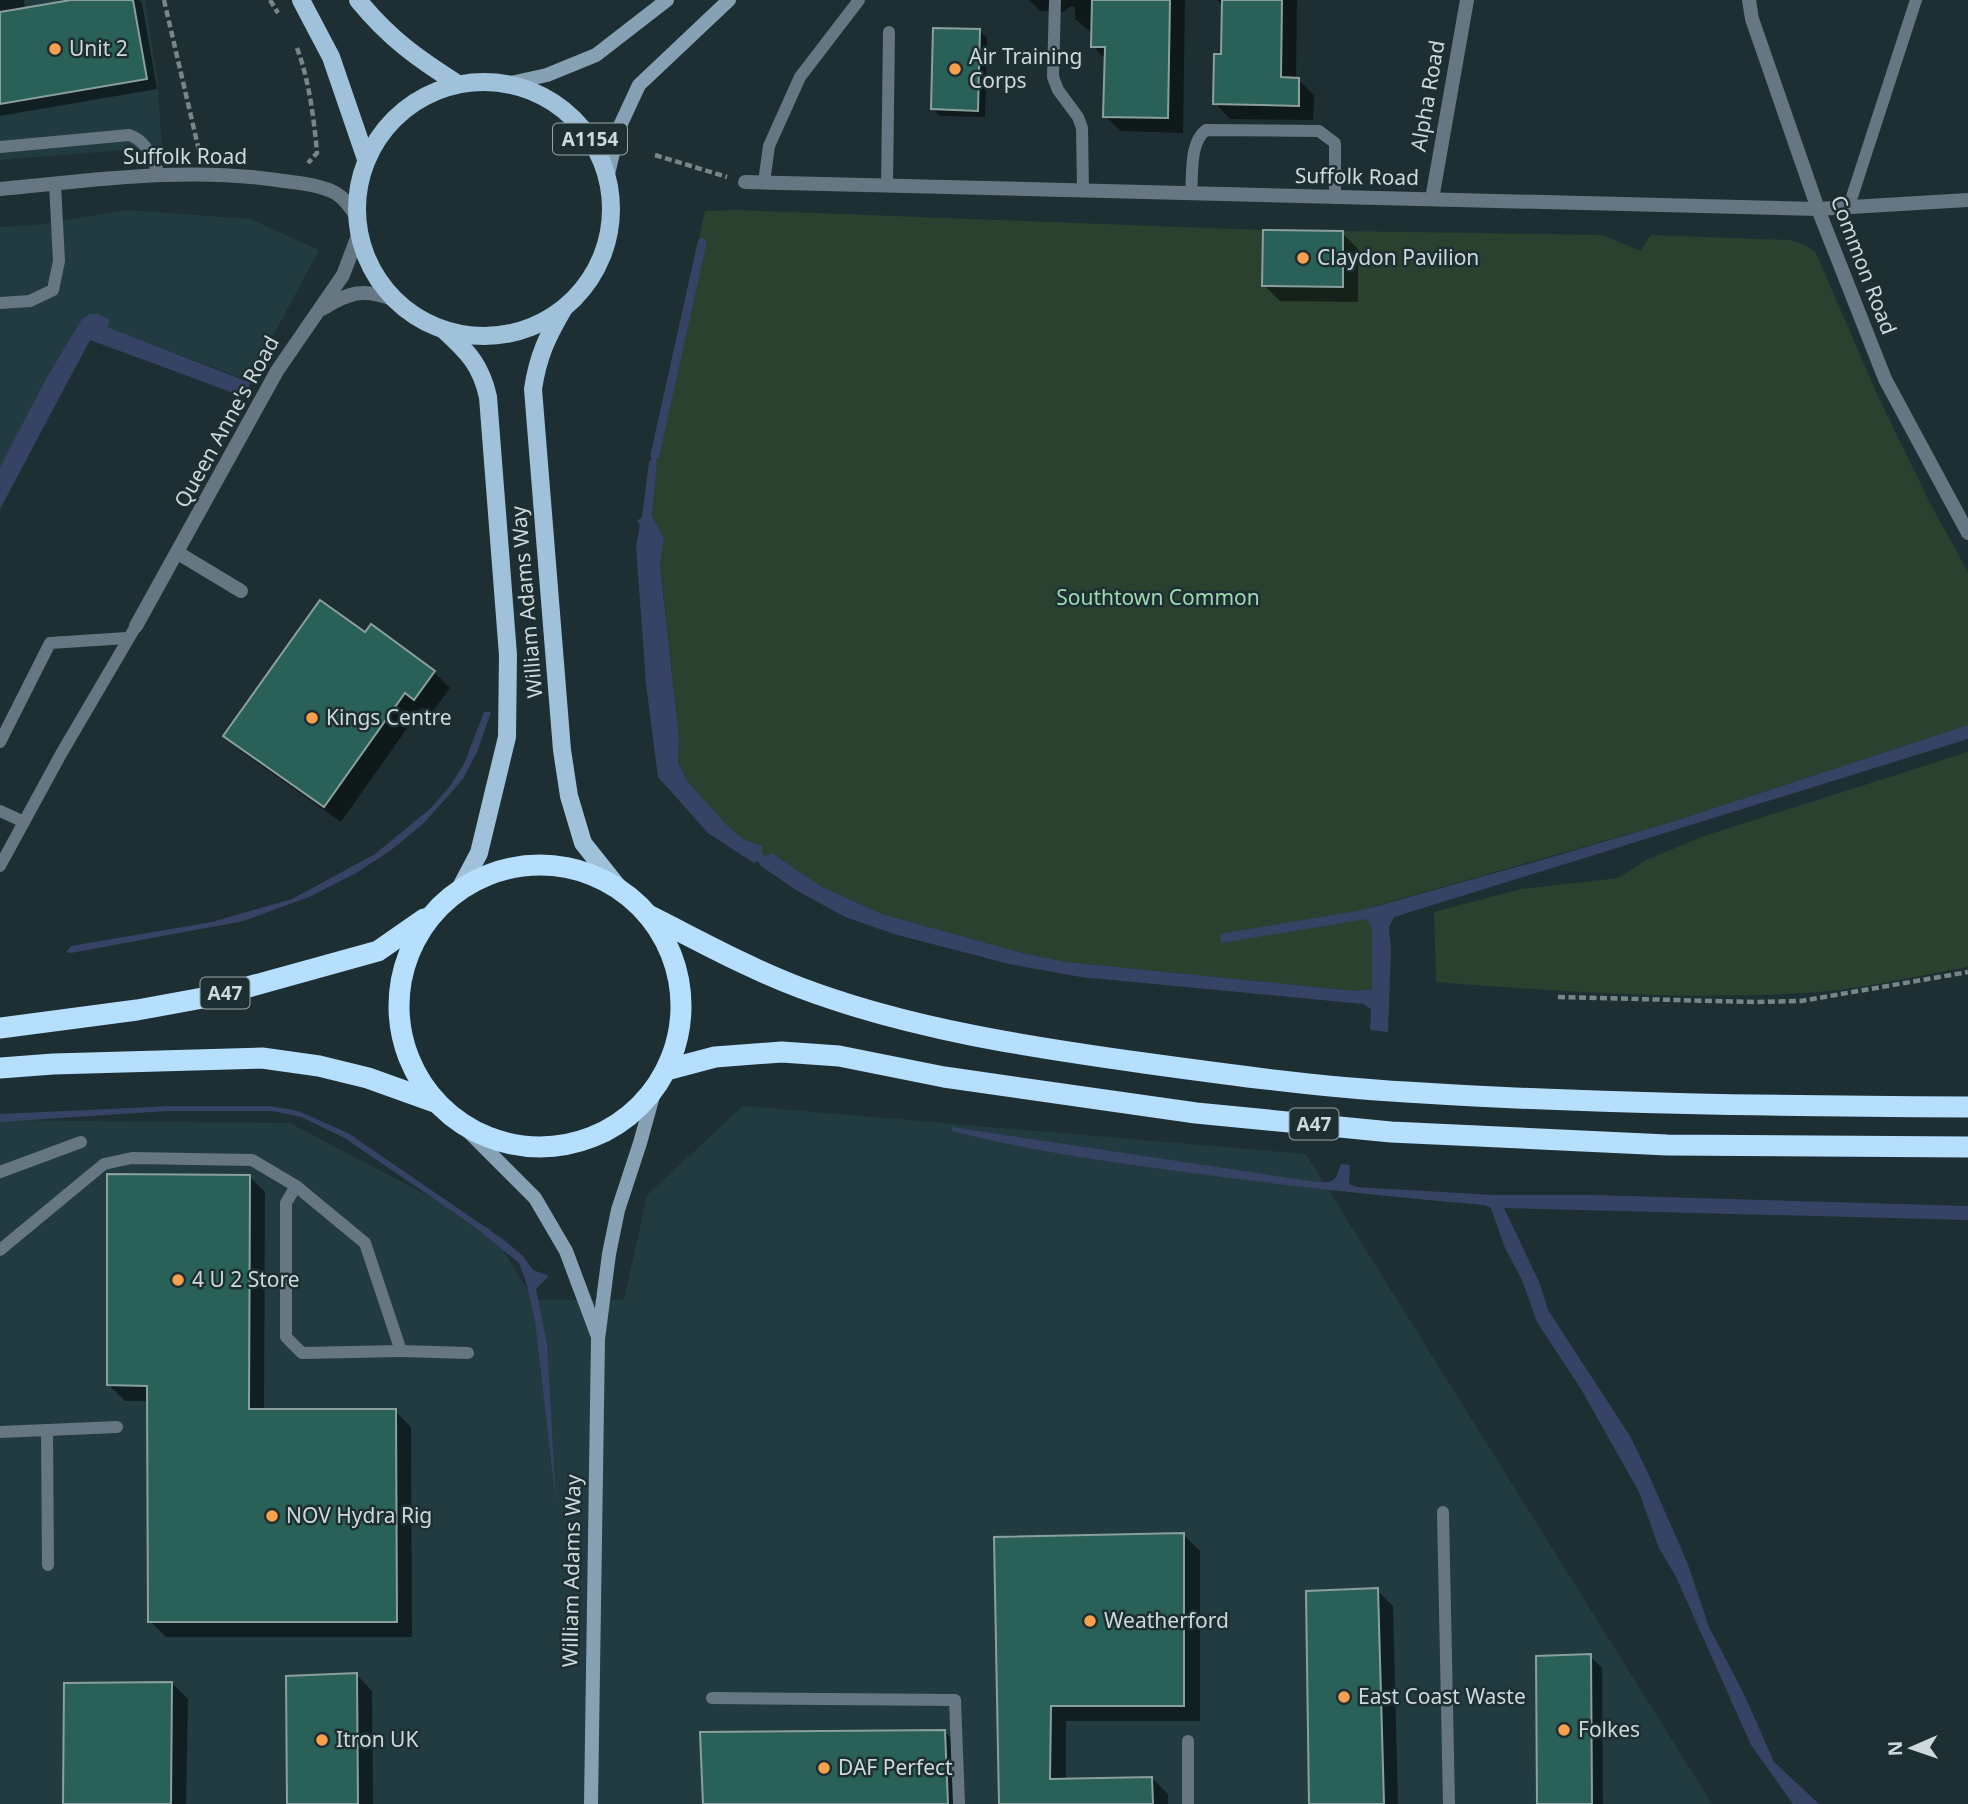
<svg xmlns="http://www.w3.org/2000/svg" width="1968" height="1804" viewBox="0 0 1968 1804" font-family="'Noto Sans',sans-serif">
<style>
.built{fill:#213b40}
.green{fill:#2a412f}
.water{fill:#374365}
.shadow{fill:#0007}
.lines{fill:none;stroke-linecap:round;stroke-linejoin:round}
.stream{stroke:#374365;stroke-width:9}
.building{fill:#296057;stroke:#8ba09c;stroke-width:2}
.path{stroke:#778688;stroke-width:4.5;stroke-dasharray:7 3.5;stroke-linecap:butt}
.lane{stroke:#667682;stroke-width:12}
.street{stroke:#667682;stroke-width:14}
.secondary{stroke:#86a1b4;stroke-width:14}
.primary{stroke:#9fc1da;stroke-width:18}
.highway{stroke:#b5dffd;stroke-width:21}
.poi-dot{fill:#f8a04b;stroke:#1d2f32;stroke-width:2.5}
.labels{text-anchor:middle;stroke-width:5;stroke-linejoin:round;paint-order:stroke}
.shield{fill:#1d2f32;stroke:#99a6a8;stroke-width:2}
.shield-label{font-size:19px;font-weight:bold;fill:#ced9db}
.poi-label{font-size:21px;fill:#ced9db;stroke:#1d2f32;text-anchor:start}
.street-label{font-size:21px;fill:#ced9db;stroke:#1d2f32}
.park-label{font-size:21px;fill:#9edbac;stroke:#1d2f32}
</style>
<rect width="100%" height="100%" fill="#1d2f32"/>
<!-- built -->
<g class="built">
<polygon points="0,0 145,0 157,78 162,147 0,160"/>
<polygon points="128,210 250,219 319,250 249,381 106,327 90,314 82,319 47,377 0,467 0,227 35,225"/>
<polygon points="743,1106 1306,1154 1712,1804 0,1804 0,1120 290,1123 489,1228 534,1300 624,1300 647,1195"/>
</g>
<!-- green -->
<g class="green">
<polygon points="736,210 1263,230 1603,235 1640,251 1651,235 1790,240 1805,245 1816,253 1877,394 1930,503 1968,572 1968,725 1675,821 1372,907 1373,989 1354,991 1066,962 1026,954 882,914 822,887 772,853 765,857 762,854 762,846 743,839 726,824 688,782 678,763 679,737 660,562 664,538 652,516 657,464 654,450 705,211"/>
<path d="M1968,752V967C1921,975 1867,988 1820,992C1693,1001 1563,992 1436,982L1434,912L1521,889L1618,878L1646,860L1707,835Z"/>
</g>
<!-- water -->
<g class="water">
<polygon points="90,314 98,314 110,320 107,327 251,383 245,394 239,395 90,340 0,509 0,467 47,377 82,319"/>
<polygon points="655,455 657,463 652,516 664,538 660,565 679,737 678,763 688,782 726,824 743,839 762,846 762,854 765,856 772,853 822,887 882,914 1026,954 1066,962 1354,991 1372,989 1372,927 1366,919 1221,943 1220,934 1363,910 1545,859 1675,821 1968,725 1968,739 1394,917 1389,927 1391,949 1388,1032 1370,1030 1371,1009 1363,1004 1081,977 1009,964 894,934 845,917 796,890 761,866 758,861 754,863 708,833 658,777 646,684 636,547 640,525 637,521 642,517 649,462"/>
<polygon points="484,712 491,712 477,752 463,779 424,823 390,851 356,873 309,897 244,921 71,953 66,952 71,946 212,922 292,899 375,854 431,808 450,786 464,764"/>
<polygon points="173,1106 270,1106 298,1111 348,1133 504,1240 523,1256 533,1270 549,1276 536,1289 547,1344 556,1502 535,1321 527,1285 519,1263 471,1224 343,1137 301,1117 272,1111 167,1111 0,1122 0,1114"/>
<path d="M952,1127L1316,1182C1335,1183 1335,1182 1341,1164L1350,1165L1349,1184L1357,1187L1493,1195H1593L1968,1206V1220L1504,1208L1540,1284L1548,1310L1630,1436L1648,1473L1687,1562L1709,1627L1744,1694L1774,1762L1819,1804H1793L1751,1745L1676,1577L1659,1548L1639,1492L1581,1389L1537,1322L1522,1280L1505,1248L1491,1208L1484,1205C1382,1196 1280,1185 1177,1171C1102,1161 1026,1150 952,1131Z"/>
</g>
<!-- shadow -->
<g class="shadow">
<polygon points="0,0 24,0 25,10 81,0 139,0 142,3 157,89 0,116"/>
<polygon points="1029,0 1185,0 1183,133 1121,131 1105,116 1106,60 1093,46 1093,34 1075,19 1075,7 1071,6 1063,12 1040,11"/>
<polygon points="1297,0 1296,80 1299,80 1314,95 1313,120 1230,119 1215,103 1223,56 1223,7 1217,0"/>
<polygon points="979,30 987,38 985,117 940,116 933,109"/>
<polygon points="1342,233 1358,249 1358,302 1280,301 1264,285"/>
<polygon points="366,635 434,672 450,688 431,714 422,707 341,822 241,751 226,735"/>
<polygon points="249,1176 265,1192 264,1411 395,1411 411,1427 412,1637 166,1637 150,1621 149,1401 125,1401 109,1385"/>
<polygon points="1184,1535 1200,1551 1200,1721 1066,1721 1066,1780 1152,1778 1168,1794 1168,1804 1001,1804 996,1538"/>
<polygon points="1377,1590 1393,1606 1398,1804 1311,1804"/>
<polygon points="1590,1656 1602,1668 1603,1804 1539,1804"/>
<polygon points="357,1675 372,1691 373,1804 289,1804"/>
<polygon points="172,1683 188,1699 186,1804 65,1804"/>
<polygon points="944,1731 960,1747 962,1804 705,1804"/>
</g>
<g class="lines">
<!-- stream -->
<polyline class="stream" points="655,455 702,243"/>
</g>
<!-- building -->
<g class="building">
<polygon points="71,0 133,0 147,79 0,104 0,12"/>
<polygon points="1092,0 1170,0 1168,118 1103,117 1105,47 1091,47"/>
<polygon points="1222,0 1282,0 1281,77 1299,78 1299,106 1213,104 1214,54 1221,54"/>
<polygon points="933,28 980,29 978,111 931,109"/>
<polygon points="1263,230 1343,231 1343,287 1262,286"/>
<polygon points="320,600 365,632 371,624 435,671 414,700 405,693 324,807 223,736"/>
<polygon points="107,1174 250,1175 249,1409 396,1409 397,1622 148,1622 147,1386 107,1385"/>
<polygon points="1184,1533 1184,1706 1051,1706 1050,1779 1152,1777 1153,1804 999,1804 994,1537"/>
<polygon points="1378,1588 1384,1804 1309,1804 1306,1591"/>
<polygon points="1591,1654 1592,1804 1537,1804 1536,1656"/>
<polygon points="357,1673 358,1804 287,1804 286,1676"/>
<polygon points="172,1682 171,1804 63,1804 64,1683"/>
<polygon points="945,1730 948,1804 703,1804 700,1732"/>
</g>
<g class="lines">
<!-- path -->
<g class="path">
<polyline points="164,0 200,155"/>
<polyline points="270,0 278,13"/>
<path d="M297,48C309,80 314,118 317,153L308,163"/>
<polyline points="655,155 727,177"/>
<polyline points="1558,997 1754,1002 1801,1001 1968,972"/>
</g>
<!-- lane -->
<g class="lane">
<polyline points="1055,0 1053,77 1058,90 1078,117 1082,128 1083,191"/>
<path d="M0,147L129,135C148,141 151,159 160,175"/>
<polyline points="764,182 769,146 800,77 859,0"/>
<polyline points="887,186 889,32"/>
<path d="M1191,194C1193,174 1189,143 1206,130L1319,131L1335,143V198"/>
<polyline points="1848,209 1916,0"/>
<polyline points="0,303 30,301 53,290 59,261 55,184"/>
<polyline points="0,742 50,643 127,638"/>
<polyline points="0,811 24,822"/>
<polyline points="0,866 61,754 136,626"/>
<polyline points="0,1172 81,1142"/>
<polyline points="0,1250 104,1164 132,1158 252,1160 296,1186 365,1243 401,1351 302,1353 286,1337 286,1203 296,1186"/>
<polyline points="401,1351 468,1353"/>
<polyline points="47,1430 117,1427"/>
<polyline points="0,1432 47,1430 48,1565"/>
<polyline points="1443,1512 1449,1804"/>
<polyline points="712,1698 955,1700 959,1804"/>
<polyline points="1188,1804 1188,1741"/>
</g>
<!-- street -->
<g class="street">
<polyline points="1749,0 1752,19 1818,209 1885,379 1968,533"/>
<polyline points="745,182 1818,209 1968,200"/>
<path d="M0,189C94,180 190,166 284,181C298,183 313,184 326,189C341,193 349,205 357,217"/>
<polyline points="1432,199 1467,0"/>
<path d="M322,309C349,292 363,288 393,299"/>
<polyline points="178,553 241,591"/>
<polyline points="136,626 277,371 343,275 359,233"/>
</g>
<!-- secondary -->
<g class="secondary">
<polyline points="507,84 547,75 596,55 667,0"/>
<polyline points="608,174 619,128 639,85 729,0"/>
<polyline points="460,1123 535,1198 566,1251 597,1334"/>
<polyline points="591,1804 598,1339 609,1254 618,1210 640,1143 655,1089"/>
</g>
<!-- primary -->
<g class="primary">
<polyline points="301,0 331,57 366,159"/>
<path d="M358,0C389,38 417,58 458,84"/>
<circle cx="484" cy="209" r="127"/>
<path d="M564,308C547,337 538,356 533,389L562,750L569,796L583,843L618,887"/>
<path d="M444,330C468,352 481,365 488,397L508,655L507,737L479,853L460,889"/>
</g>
<!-- highway -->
<g class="highway">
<circle cx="540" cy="1006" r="141"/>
<path d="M648,915C698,940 748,968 801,988C910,1029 1029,1047 1144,1063C1231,1075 1319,1087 1406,1092C1593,1104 1781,1106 1968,1107"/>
<polyline points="0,1028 137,1010 219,995 378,951 424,919"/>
<polyline points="0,1068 53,1064 262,1058 319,1066 368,1078 435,1102"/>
<polyline points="666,1070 715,1057 782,1052 839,1056 944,1077 1196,1113 1391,1132 1667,1145 1968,1147"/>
</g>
</g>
<!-- markers -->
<g class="poi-dot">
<circle cx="55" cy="49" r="7"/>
<circle cx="955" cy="69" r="7"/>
<circle cx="1303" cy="258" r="7"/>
<circle cx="312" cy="718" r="7"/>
<circle cx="178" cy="1280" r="7"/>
<circle cx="272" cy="1516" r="7"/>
<circle cx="1090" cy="1621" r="7"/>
<circle cx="1344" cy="1697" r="7"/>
<circle cx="1564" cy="1730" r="7"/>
<circle cx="322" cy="1740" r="7"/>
<circle cx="824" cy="1768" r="7"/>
</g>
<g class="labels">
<!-- shield labels -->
<g class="shield">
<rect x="553" y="123.5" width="74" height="31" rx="5"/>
<rect x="200.5" y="977.5" width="49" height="31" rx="5"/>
<rect x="1289.5" y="1108.5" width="49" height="31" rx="5"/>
</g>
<g class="shield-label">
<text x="590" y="146">A1154</text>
<text x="225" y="1000">A47</text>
<text x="1314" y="1131">A47</text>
</g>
<!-- poi labels -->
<g class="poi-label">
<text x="69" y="56">Unit 2</text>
<text x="969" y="64">Air Training<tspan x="969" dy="24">Corps</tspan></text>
<text x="1317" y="265">Claydon Pavilion</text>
<text x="326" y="725">Kings Centre</text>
<text x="192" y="1287">4 U 2 Store</text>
<text x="286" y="1523">NOV Hydra Rig</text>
<text x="1104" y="1628">Weatherford</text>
<text x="1358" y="1704">East Coast Waste</text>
<text x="1578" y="1737">Folkes</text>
<text x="336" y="1747">Itron UK</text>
<text x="838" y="1775">DAF Perfect</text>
</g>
<!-- street labels -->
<g class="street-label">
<text transform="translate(1428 96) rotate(-80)" y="7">Alpha Road</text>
<text x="185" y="164">Suffolk Road</text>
<text transform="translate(1357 177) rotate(1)" y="7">Suffolk Road</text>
<text transform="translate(1863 265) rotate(69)" y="7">Common Road</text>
<text transform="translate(227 422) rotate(-61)" y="7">Queen Anne's Road</text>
<text transform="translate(527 602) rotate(-95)" y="7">William Adams Way</text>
<text transform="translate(572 1571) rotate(-89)" y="7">William Adams Way</text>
</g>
<!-- park labels -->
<g class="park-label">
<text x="1158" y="605">Southtown Common</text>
</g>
</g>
<!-- north arrow -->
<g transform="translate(1912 1748) rotate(268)" stroke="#1d2f32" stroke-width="5" paint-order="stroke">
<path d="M0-5L12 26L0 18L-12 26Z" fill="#ced9db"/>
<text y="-10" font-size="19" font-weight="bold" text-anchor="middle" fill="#ced9db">N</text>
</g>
</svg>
